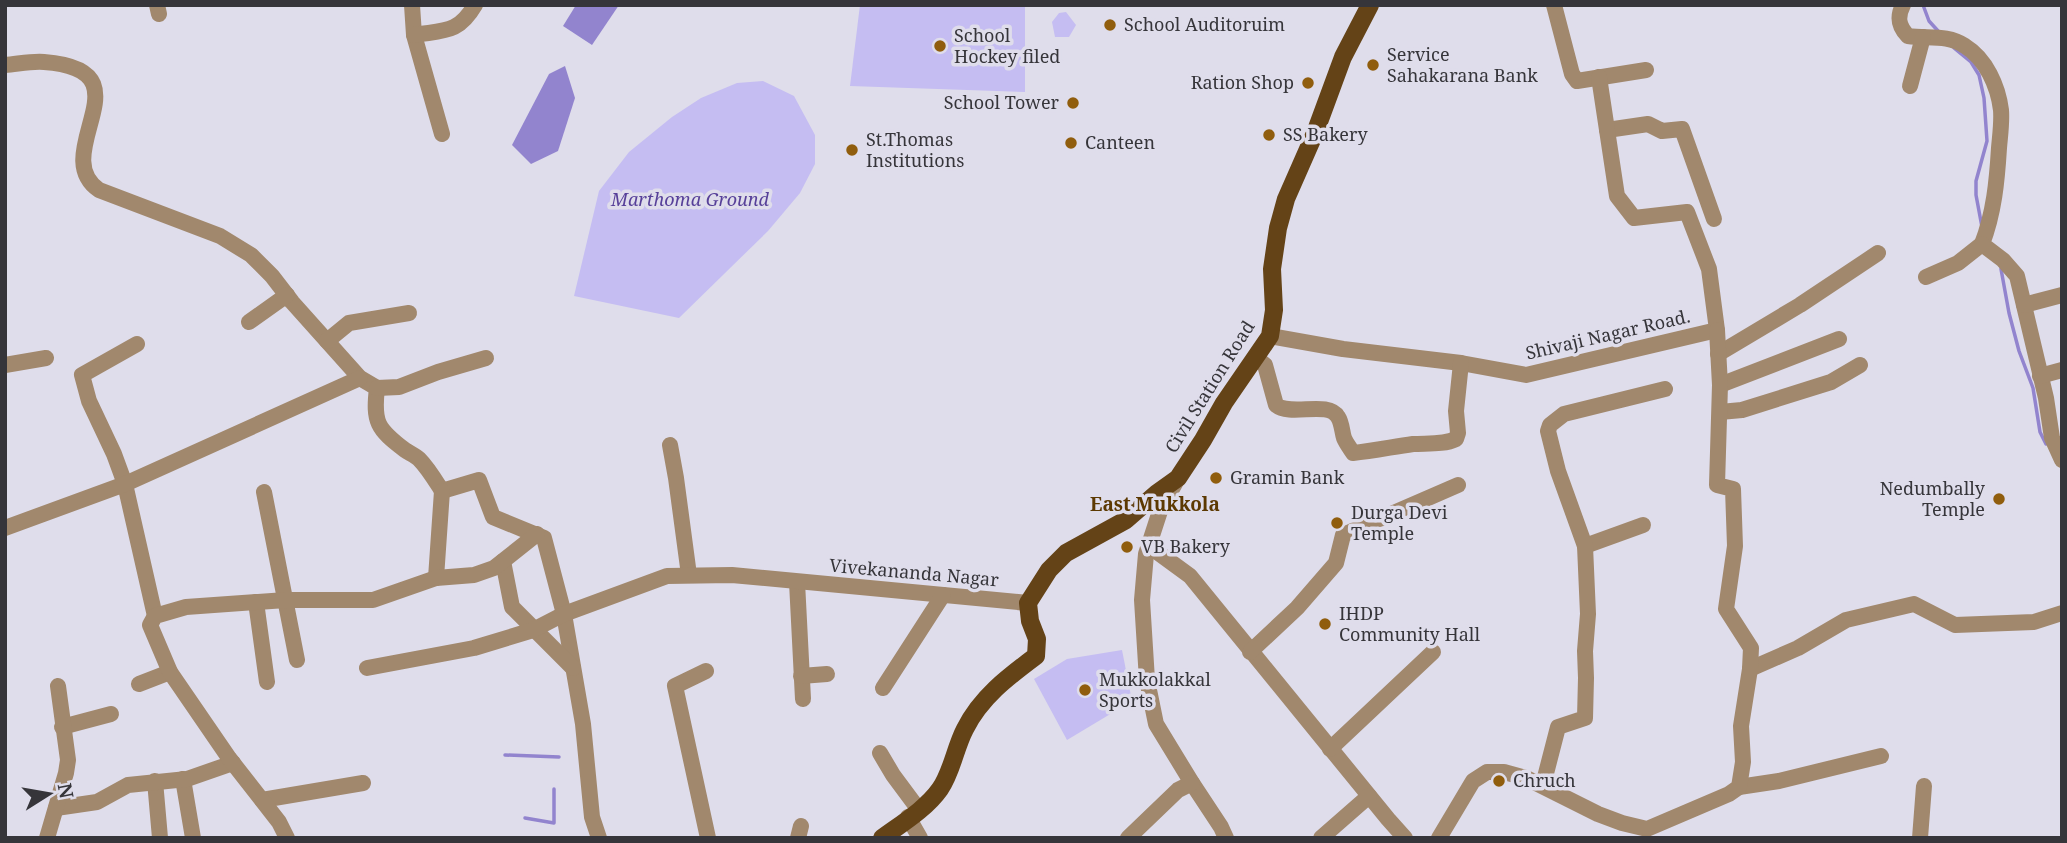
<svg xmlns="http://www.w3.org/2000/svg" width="2067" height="843" viewBox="0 0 2067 843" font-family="'Noto Serif',serif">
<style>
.green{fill:#c5bdf2}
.water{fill:#9284ce}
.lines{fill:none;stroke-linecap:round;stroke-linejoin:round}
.stream{stroke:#9284ce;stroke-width:3.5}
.minor{stroke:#a1886d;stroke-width:16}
.major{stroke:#644317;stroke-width:18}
.poi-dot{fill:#905d0d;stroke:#dfddeb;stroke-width:2.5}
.labels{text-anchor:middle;stroke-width:7;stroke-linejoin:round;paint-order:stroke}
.poi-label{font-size:18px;fill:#36353a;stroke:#dfddeb;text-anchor:start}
.park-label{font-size:18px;font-style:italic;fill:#574099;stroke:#dfddeb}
.street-label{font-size:18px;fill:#36353a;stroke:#dfddeb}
.neighbourhood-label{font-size:19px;font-weight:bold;fill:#5c3902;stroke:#dfddeb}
</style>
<rect width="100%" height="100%" fill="#dfddeb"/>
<!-- green -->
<g class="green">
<polygon points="860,5 1025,5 1025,92 850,86"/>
<polygon points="1066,12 1076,25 1069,37 1055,37 1052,22 1059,13"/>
<polygon points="763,81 794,96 815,135 815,164 800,193 768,231 679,318 574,296 599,191 629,152 672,117 701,98 737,83"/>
<polygon points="1122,650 1132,701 1067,740 1034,679 1067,659"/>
</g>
<!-- water -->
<g class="water">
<polygon points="576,5 619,5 592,45 563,26"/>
<polygon points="565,66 575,98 558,151 531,164 512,145 549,74"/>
</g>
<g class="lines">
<!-- stream -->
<g class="stream">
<polyline points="1923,5 1929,21 1939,32"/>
<polyline points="1954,48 1971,62 1979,75 1984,98 1987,141 1976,181 1976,195 1982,227"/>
<polyline points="2001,269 2009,313 2019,351 2033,388 2040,432 2046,444"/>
<polyline points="505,755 559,757"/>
<polyline points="525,818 554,823 554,789"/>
</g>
<!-- minor -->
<g class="minor">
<polyline points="157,5 159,14"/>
<polyline points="412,5 414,35 442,134"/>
<polyline points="1554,5 1572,74 1577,81 1646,70"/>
<path d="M1903,5C1897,17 1898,26 1908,36C1928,39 1947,34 1965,46C1986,59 1998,86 2001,110C2002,123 2000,136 1999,148C1997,181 1994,213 1982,244L2003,260L2017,276L2046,398L2052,438L2062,460"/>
<path d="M414,35C444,30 458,34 475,5"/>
<path d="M5,65C18,64 31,61 44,62C153,70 46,153 99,190L220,236L251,255L272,276L292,302L360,378L377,388C373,422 377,429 405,450C409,453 415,455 419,459C428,468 435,480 442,491L479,480L493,517L544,538L564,614L583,724L592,817L599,838"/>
<polyline points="1910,86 1923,37"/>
<polyline points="1607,130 1648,124 1662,131 1682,129 1714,219"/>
<polyline points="1926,277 1958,263 1982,244"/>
<polyline points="2024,305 2062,295"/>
<polyline points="249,322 287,295"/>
<polyline points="1270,336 1343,349 1461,363 1526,375 1717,330 1709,269 1687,212 1634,218 1617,196 1599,77"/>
<polyline points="327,341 349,323 409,313"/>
<polyline points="137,344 82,375 89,401 114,454 125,484 155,616"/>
<polyline points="1718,354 1800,305 1878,253"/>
<path d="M1255,357L1265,365L1276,405C1291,417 1328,400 1338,417C1342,423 1342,432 1344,438C1346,443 1350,448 1353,453C1373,451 1392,447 1413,444C1426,443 1444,445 1456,439L1458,433L1456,411L1461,363"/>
<polyline points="5,365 46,358"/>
<polyline points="2040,376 2062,370"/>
<polyline points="1720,385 1839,339"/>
<polyline points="377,388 399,387 438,372 486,358"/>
<polyline points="1720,412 1742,410 1831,382 1860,365"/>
<polyline points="670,445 676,478 689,575"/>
<polyline points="1178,478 1160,511 1146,554 1142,600 1147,680 1156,724 1192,783 1221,827 1226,838"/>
<polyline points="264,492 297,660"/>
<polyline points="5,528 125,484 360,378"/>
<polyline points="1149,546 1190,576 1388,819 1405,838"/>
<polyline points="1585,546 1643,525"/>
<polyline points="503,561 512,607 573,668"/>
<polyline points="436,578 442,491"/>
<polyline points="797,582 803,699"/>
<polyline points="256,602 267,682"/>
<polyline points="1250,652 1297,608 1336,563 1343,535 1458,485"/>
<polyline points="367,668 474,648 533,630 564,614 667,576 732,575 1028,603"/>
<polyline points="1750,669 1798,648 1846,620 1914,604 1955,625 2034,622 2062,613"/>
<polyline points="706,671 675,686 708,838"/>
<polyline points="801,676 827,674"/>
<polyline points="139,684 170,672"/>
<polyline points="883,688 943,595"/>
<polyline points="62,727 111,714"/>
<polyline points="1330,749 1433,652"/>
<polyline points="880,753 893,775 919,810"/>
<polyline points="183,779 193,838"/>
<polyline points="155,781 160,838"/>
<polyline points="1543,785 1558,727 1585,718 1586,678 1585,651 1588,614 1585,546 1558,471 1548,431 1550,425 1564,414 1665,389"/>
<polyline points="1739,787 1779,781 1881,756"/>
<polyline points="262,800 363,783"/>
<polyline points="56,808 97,802 128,785 187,779 233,763"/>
<polyline points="908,817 920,838"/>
<polyline points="47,838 66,773 68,760 58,686"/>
<polyline points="287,838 279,822 229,758 170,672 150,625 155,616 186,607 286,600 373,600 436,578 474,575 494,568 537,534"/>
<polyline points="798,838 801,826"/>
<polyline points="1128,838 1178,790 1192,783"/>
<polyline points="1321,838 1369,796"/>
<polyline points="1439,838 1473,781 1487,772 1504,772 1526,778 1598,814 1622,823 1647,829 1729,794 1739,787 1743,762 1741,726 1750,669 1751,648 1726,609 1735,546 1733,489 1717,485 1720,385 1717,330"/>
<polyline points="1920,838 1924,786"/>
</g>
<!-- major -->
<path class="major" d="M882,838C901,824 926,809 940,789C952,772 955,748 965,729C981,697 1008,677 1036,656L1037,639L1030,621L1028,603L1049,570L1066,553L1126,520L1157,493L1178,478L1203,440L1224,403L1270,336L1274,310L1272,269L1278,228L1286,199L1315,133L1343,57L1370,5"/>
</g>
<!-- markers -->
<g class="poi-dot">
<circle cx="1110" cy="25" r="7"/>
<circle cx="940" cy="46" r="7"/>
<circle cx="1373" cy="65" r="7"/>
<circle cx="1308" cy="83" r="7"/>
<circle cx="1073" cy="103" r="7"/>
<circle cx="1269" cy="135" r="7"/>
<circle cx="1071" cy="143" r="7"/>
<circle cx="852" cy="150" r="7"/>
<circle cx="1216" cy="478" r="7"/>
<circle cx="1999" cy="499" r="7"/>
<circle cx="1337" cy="523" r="7"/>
<circle cx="1127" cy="547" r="7"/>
<circle cx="1325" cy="624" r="7"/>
<circle cx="1085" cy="690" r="7"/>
<circle cx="1499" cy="781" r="7"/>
</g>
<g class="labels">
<!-- poi labels -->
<g class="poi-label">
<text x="1124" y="31">School Auditoruim</text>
<text x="954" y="42">School<tspan x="954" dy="21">Hockey filed</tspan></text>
<text x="1387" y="61">Service<tspan x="1387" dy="21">Sahakarana Bank</tspan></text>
<text x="1294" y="89" text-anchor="end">Ration Shop</text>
<text x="1059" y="109" text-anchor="end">School Tower</text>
<text x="1283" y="141">SS Bakery</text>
<text x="866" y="146">St.Thomas<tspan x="866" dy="21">Institutions</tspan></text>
<text x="1085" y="149">Canteen</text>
<text x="1230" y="484">Gramin Bank</text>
<text x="1985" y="495" text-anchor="end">Nedumbally<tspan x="1985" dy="21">Temple</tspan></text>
<text x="1351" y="519">Durga Devi<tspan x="1351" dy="21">Temple</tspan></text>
<text x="1141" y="553">VB Bakery</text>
<text x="1339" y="620">IHDP<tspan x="1339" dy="21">Community Hall</tspan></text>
<text x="1099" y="686">Mukkolakkal<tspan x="1099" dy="21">Sports</tspan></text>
<text x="1513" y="787">Chruch</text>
</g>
<!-- park labels -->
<g class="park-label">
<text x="690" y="206">Marthoma Ground</text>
</g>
<!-- street labels -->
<g class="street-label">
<text transform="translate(1608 335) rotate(-13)" y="6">Shivaji Nagar Road.</text>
<text transform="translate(1210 387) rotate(-58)" y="6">Civil Station Road</text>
<text transform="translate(914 573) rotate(5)" y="6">Vivekananda Nagar</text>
</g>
<!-- neighbourhood labels -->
<g class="neighbourhood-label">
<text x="1155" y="511">East Mukkola</text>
</g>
</g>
<!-- border -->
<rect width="2067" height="843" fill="none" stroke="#36353a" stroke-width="14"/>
<!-- north arrow -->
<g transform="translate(49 794) rotate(79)" stroke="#dfddeb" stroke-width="5" paint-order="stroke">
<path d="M0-5L12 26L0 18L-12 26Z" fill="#36353a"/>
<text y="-10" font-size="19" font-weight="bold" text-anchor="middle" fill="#36353a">N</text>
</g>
</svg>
